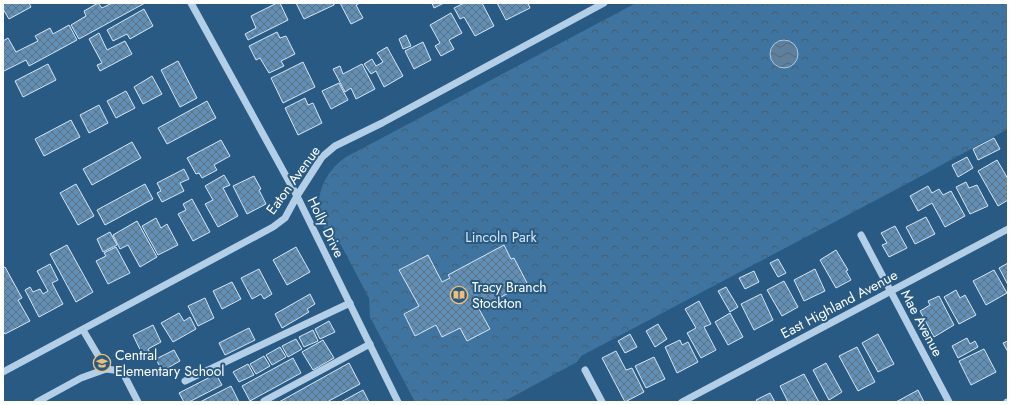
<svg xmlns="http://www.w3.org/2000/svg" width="1011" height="405" viewBox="0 0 1011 405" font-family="Jost,sans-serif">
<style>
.park{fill:url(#park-crowns)}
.water{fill:url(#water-waves);stroke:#a8cbe7}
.building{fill:url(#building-cross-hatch);stroke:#d6e7f5}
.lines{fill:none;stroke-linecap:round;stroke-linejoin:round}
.minor{stroke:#b3cfe7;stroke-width:7}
.labels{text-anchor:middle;stroke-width:4;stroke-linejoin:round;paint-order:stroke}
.street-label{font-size:14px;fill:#fff;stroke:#295a83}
.park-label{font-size:14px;fill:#d6e7f5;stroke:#295a83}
.poi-label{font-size:14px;fill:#fff;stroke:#295a83;text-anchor:start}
</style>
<defs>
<pattern id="park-crowns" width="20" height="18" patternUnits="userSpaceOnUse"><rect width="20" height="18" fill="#3e749f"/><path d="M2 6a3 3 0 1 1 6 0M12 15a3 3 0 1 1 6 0" fill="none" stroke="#465e71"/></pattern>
<pattern id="water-waves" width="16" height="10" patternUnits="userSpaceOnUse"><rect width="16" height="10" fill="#5f809c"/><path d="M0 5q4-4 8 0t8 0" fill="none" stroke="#566978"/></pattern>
<pattern id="building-cross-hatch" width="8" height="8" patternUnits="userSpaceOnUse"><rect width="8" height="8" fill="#618eb2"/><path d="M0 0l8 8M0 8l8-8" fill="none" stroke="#597489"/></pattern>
</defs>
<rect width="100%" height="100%" fill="#295a83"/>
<!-- park -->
<path class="park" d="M636,3H1008V129L912,181L581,356L577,362L503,402H415L370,317L369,298L341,245C336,239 329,237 325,230C311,204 322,173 346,157Z"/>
<!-- water -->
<circle class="water" cx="784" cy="54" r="14"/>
<!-- building -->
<g class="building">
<polygon points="3,3 29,3 31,7 9,19 3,9"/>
<polygon points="98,3 102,8 112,3 145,3 79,39 71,25 86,16 84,11"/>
<polygon points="277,3 280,3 288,20 248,40 245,34 256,28 251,16"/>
<polygon points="296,3 334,3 334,5 304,19"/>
<polygon points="340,3 360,3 356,5 363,18 351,24"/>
<polygon points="432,3 444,3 434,8"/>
<polygon points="464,3 482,3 494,26 475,36 464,17 460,19 454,8"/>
<polygon points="497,3 528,3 530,8 506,20"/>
<polygon points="144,9 153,26 130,39 127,34 113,41 107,30"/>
<polygon points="451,13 462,33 449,40 454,49 441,56 435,46 440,43 430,25"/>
<polygon points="69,25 77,40 29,66 26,60 4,71 3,69 3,41 8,38 16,52 38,41 35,36 50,28 53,34"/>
<polygon points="277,32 280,38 286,36 295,54 281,61 284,66 269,73 260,58 256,60 249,46"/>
<polygon points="99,33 107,50 125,41 132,54 100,71 97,65 102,63 89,39"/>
<polygon points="406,35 411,46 403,49 399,39"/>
<polygon points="423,42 431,60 414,69 405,51"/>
<polygon points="387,47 403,76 384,87 376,71 371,74 364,64 372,59 376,66 383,62 377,53"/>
<polygon points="178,61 197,98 180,107 161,70"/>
<polygon points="303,62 315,87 283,103 271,78"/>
<polygon points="48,64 56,80 23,97 15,81"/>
<polygon points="362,64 375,89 356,99 351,88 345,92 333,69 340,66 343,74"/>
<polygon points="152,76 162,94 143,104 134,87"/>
<polygon points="339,83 348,100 331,109 322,91"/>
<polygon points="126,91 135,108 116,118 107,101"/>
<polygon points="305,98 308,105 313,103 322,123 298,135 285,108"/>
<polygon points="207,101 216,118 167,144 158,128"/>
<polygon points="99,105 108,123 89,133 80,115"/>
<polygon points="71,120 80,137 44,156 35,139"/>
<polygon points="994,138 1000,149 978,160 973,149"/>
<polygon points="221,140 230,156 214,165 217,170 202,178 199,173 196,174 187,158"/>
<polygon points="132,142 141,158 92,185 83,169"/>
<polygon points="967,157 973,168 958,177 952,165"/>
<polygon points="997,160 1008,179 1008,200 998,206 978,171"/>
<polygon points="184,169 189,179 180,183 184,191 162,202 157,193 161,191 157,183"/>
<polygon points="224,175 230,185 223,188 238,216 218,227 205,204 213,200 205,186"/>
<polygon points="254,176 261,189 259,190 266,204 247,214 233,186"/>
<polygon points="966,182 969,188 977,185 988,206 970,214 956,187"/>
<polygon points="76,184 94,216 78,225 60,193"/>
<polygon points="145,184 153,199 105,225 97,210"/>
<polygon points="928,186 932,193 939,189 943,195 951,191 965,216 945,227 932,203 918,211 910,196"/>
<polygon points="192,199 210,232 193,241 178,214 186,210 183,204"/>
<polygon points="926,217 935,234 915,244 906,227"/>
<polygon points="156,218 161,228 167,224 178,245 158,255 142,226"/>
<polygon points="137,221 157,257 140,267 128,245 120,249 113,235"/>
<polygon points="895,226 907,248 889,257 882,245 887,243 881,233"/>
<polygon points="110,232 117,245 103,252 97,239"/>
<polygon points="67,245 93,292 76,302 50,254"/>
<polygon points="504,245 511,259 514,258 527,283 479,309 490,329 467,341 460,328 442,337 436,325 415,336 404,314 419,306 399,270 428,255 442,282 450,278 448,275"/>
<polygon points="116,247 130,273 108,284 96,261 106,256 104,253"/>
<polygon points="296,247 310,272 287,285 273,260"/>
<polygon points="836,250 848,270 846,271 851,280 836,288 820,260"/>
<polygon points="778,259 786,273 778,277 770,263"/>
<polygon points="1008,263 1008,285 999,268"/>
<polygon points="50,264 58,280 52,283 63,304 39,317 25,290 30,287 33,292 40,289 43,294 48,291 37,271"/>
<polygon points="5,267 22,298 18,300 30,321 5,334 3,331 3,268"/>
<polygon points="259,269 272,294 264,299 261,294 252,299 241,278"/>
<polygon points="815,269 825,291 804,301 794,280"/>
<polygon points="994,270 1007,293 986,305 973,281"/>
<polygon points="754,271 759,282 745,289 739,278"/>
<polygon points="784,281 798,307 782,316 767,290"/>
<polygon points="232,282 241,299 222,309 213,291"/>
<polygon points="726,287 738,307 730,312 718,291"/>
<polygon points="956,290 960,298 965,295 976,315 959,324 944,297"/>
<polygon points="310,294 315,304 307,309 309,312 282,328 275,314"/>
<polygon points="761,294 773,320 754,330 741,304"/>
<polygon points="939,296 954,325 934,337 920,311 930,305 928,301"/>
<polygon points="205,298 214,318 198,326 188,306"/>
<polygon points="699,301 711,324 704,327 716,350 701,358 687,333 696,328 685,309"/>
<polygon points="179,313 184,321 190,317 196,329 173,342 161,323"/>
<polygon points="730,313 743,337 728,345 715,322"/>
<polygon points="329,321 335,332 320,339 315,329"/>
<polygon points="658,324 667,339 655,347 646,331"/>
<polygon points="153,325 161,342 148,349 152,357 145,360 133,335"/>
<polygon points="249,328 255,340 225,355 219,343"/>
<polygon points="313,330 318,341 304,347 299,337"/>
<polygon points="630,334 637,347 625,353 618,341"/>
<polygon points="878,334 894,364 878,372 862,343"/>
<polygon points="967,338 970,344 975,341 978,347 958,358 952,346"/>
<polygon points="296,339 302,349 288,357 282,346"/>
<polygon points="323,340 334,358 313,370 302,352"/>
<polygon points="680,340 682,345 688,342 698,362 677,373 665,347"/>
<polygon points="1008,341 1008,352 1003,343"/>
<polygon points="280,347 286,357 272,365 266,355"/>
<polygon points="857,347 875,382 858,391 839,356"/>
<polygon points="984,349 996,372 971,385 959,361"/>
<polygon points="174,350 180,361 162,371 156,359"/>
<polygon points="616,351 626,370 632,368 644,392 625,402 602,358"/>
<polygon points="264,356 270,366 256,374 250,364"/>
<polygon points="654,357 665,379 646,388 635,366"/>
<polygon points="293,358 301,373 250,401 242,386"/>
<polygon points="349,363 360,384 327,402 279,402"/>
<polygon points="826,363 842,392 829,400 813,370"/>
<polygon points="248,364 254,375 239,382 233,372"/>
<polygon points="216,374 222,385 189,402 184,402 179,393"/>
<polygon points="804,374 819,402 788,402 780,386"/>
<polygon points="231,386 239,402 200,402"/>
<polygon points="363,390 369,402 341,402"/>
<polygon points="918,390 924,402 896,402"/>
<polygon points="770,393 775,402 757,402 756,400"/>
</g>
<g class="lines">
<!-- minor -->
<g class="minor">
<polyline points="191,3 297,196 398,402"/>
<polyline points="861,235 949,402"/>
<polyline points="83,330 106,369"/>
<polyline points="585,370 602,402"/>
<polyline points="3,372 273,227 285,218 297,196 322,157 335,146 382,123 604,3"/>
<polyline points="185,381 350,303"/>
<polyline points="264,401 370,344"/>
<polyline points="37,402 81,378 106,369 122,371 138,402"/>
<polyline points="682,402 1008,229"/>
<polyline points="1007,402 1008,402"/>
</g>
</g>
<!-- icons -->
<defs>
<symbol id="library-ring" viewBox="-11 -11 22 22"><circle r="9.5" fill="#295a83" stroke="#edc07a" stroke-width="1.5"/><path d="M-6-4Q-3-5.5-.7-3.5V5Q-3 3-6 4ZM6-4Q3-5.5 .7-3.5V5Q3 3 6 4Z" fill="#edc07a"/></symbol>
<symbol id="school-ring" viewBox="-11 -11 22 22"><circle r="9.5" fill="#295a83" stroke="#edc07a" stroke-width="1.5"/><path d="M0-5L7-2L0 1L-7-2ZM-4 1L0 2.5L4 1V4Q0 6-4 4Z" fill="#edc07a"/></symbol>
</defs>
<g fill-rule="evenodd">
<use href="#library-ring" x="449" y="285" width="20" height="20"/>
<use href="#school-ring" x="92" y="353" width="20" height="20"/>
</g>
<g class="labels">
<!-- street labels -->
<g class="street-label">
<text transform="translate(293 180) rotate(-54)" y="5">Eaton Avenue</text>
<text transform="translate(326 227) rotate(64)" y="5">Holly Drive</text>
<text transform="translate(839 304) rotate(-28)" y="5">East Highland Avenue</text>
<text transform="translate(922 323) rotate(62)" y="5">Mae Avenue</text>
</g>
<!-- park labels -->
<g class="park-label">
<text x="501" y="242">Lincoln Park</text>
</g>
<!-- poi labels -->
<g class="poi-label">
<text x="472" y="292">Tracy Branch<tspan x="472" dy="16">Stockton</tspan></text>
<text x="115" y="360">Central<tspan x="115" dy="16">Elementary School</tspan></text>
</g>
</g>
<!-- border -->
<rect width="1011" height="405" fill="none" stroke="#ffffff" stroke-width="8"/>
</svg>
